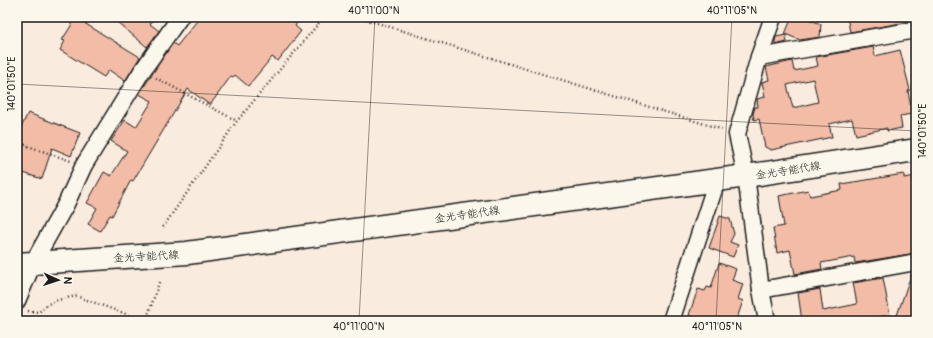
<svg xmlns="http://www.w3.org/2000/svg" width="933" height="338" viewBox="0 0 933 338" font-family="Pangolin,'Klee One',sans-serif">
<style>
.building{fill:#f2bca6;stroke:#1c1c1c;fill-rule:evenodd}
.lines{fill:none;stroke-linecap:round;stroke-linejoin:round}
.minor-casing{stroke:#1c1c1c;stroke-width:19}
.secondary-casing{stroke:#1c1c1c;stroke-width:25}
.path{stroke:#1c1c1c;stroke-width:2.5;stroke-dasharray:1 3;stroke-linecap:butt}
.minor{stroke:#fbf7ec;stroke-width:16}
.secondary{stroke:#fbf7ec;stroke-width:22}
.ticks{fill:none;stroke:#1c1c1c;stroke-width:1;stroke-opacity:0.45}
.labels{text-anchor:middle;stroke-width:3;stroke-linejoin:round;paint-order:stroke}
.street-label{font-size:11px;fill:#1c1c1c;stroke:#fbf7ec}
.neatline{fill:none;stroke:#1c1c1c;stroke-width:1.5}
.ticks-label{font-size:10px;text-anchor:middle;fill:#1c1c1c}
</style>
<rect width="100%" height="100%" fill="#f9ebde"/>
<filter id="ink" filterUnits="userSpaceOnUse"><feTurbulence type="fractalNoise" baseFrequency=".025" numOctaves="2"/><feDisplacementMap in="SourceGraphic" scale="8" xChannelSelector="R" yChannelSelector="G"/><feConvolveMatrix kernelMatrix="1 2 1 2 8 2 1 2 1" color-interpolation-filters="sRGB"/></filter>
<g filter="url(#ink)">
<!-- building -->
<g class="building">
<polygon points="111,17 155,17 150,24 159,31 147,47"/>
<polygon points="200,17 301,17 295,26 301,31 278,61 272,57 248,86 235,75 233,77 231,76 210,105 188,89 133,181 131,180 112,216 110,215 100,231 88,224 97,208 87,203 104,172 111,176 127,151 111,141 125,120 136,127 152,101 139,94 173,43 177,46"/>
<polygon points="792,17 803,17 821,24 820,37 800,40 785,34"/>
<polygon points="847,17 907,17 907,22 850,32"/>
<polygon points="76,18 140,57 125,81 109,70 104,77 60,50 65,41 62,40"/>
<polygon points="786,35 787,42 775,45 775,41 776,37"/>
<path d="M873,47L875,56L900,50L910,90L908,91L912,114L900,116L902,128L887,131V128L856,135L852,119L829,124L832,137L771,150L765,147L759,119L754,120L753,114L755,107H758L757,99L765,97L762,82L769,80L766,67L792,61L794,71L818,66L816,57ZM813,79L818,102L793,108L787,85Z"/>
<polygon points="28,113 80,133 71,156 52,148 42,179 17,171 17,136"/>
<polygon points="904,174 904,178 916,176 916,253 855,263 854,257 821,263 822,269 795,274 790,250 777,253 773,228 784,226 779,196 808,190 810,196 842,190 841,184"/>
<polygon points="720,216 730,219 734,234 730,242 738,245 733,257 709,248"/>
<polygon points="719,263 736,269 732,280 743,284 738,299 743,301 736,321 690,321 691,316 689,315 698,289 705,291 707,287 711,288"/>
<polygon points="912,272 916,272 916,321 895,321"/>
<polygon points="883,278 890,315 856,321 802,321 798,293 820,289 823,311 857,304 853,283"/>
</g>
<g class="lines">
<defs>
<g id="minor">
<polyline points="759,57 916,30"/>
<polyline points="761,290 916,262"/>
<polyline points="17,301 33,263 66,204 84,165 142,71 180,17"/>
<polyline points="671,321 717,180"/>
<polyline points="768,321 767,321 761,290 746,176 737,134 759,57 773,17"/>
</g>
<polyline id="secondary" points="17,264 187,253 746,176 916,150"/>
</defs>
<!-- minor casing -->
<use href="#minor" class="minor-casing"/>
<!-- secondary casing -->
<use href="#secondary" class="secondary-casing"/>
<!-- path -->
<g class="path">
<polyline points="358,17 724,130"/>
<polyline points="156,78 237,121"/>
<polyline points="17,130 25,145 71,161"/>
<polyline points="163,227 237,121 324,17"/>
<polyline points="28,311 39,312 48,304 58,300 76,296 145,321"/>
<polyline points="146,321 160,280"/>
</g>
<!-- minor -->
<use href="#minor" class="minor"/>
<!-- secondary -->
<use href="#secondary" class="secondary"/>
</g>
</g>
<!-- ticks -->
<path class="ticks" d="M17,84L916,131M359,321L375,17M716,321L732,17"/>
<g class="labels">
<!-- street labels -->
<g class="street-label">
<text transform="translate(788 170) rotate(-9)" y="4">金光寺能代線</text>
<text transform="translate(467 214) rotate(-8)" y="4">金光寺能代線</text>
<text transform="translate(146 256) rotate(-3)" y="4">金光寺能代線</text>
</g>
</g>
<!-- margin -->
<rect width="933" height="338" fill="none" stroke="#fbf7ec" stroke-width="44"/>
<!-- north arrow -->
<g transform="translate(58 280) rotate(93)" stroke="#fbf7ec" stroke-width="3" paint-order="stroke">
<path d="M0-3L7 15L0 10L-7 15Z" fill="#1c1c1c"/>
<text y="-6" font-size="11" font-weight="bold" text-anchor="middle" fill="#1c1c1c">N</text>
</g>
<rect x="22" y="22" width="889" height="294" class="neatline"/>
<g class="ticks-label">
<text x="374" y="14">40°11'00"N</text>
<text x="732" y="14">40°11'05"N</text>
<text transform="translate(11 84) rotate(-90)" y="4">140°01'50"E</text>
<text transform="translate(922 131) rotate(-90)" y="4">140°01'50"E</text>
<text x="359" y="330">40°11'00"N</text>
<text x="717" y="330">40°11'05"N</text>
</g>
</svg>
